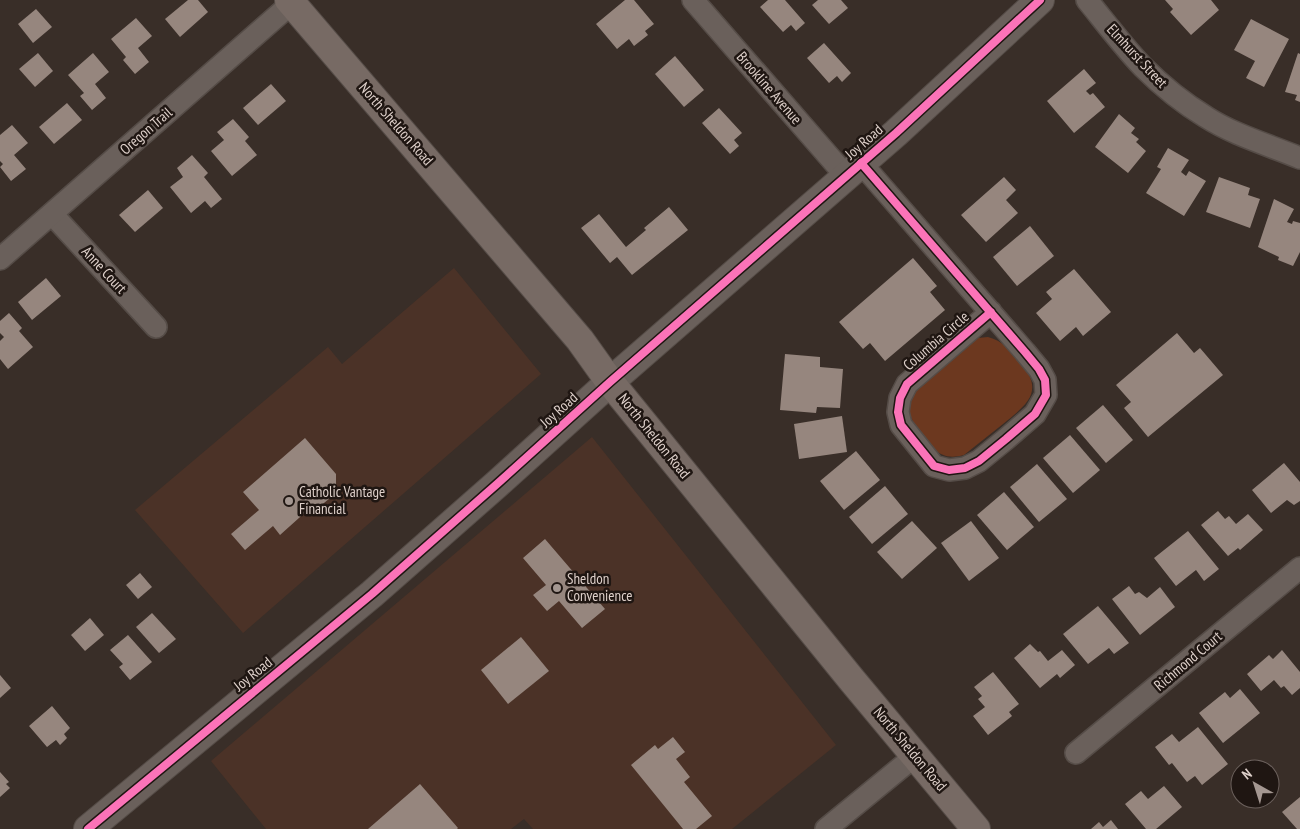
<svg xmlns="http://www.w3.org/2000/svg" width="1300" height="829" viewBox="0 0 1300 829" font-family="'PT Sans Narrow',sans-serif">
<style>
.built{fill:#4b3227}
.green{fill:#6c381f}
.building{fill:#96867e}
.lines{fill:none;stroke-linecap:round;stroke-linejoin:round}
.minor-casing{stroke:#554c47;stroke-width:24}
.tertiary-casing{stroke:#554c47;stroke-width:30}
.secondary-casing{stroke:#554c47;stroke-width:30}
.minor{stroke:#6a605b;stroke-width:21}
.tertiary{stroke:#6a605b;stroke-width:28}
.secondary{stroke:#776a64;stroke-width:28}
.cycleway-casing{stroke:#1f1612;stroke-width:11}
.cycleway{stroke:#fb73b8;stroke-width:8}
.poi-dot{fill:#a49791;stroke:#1f1612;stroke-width:2}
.labels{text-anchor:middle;stroke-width:5;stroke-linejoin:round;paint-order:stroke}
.street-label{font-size:15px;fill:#ded0ca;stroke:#1f1612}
.poi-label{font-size:15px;fill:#ded0ca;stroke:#1f1612;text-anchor:start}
</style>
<rect width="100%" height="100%" fill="#392e28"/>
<!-- built -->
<g class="built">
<polygon points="454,268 541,374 243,633 135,510 328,347 342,364"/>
<polygon points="592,437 836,745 732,829 533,829 524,819 511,829 266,829 211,761"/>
</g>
<!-- green -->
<path class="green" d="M988,337C1004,341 1010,351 1020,362C1046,392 1026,405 1003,424C990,434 977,445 964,455C956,457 949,458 941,454C932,450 912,424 910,414C907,405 912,396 917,388L972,341L978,338Z"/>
<!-- building -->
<g class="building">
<polygon points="188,0 198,0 208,12 180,37 165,19"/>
<polygon points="625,0 634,0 654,24 645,31 648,35 634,46 629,39 617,49 596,24"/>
<polygon points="768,0 785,0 805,23 796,31 791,25 783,32 760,7"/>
<polygon points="818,0 841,0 848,8 829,24 812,5"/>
<polygon points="1165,0 1211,0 1219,10 1191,35 1170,12 1173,9"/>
<polygon points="36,9 52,27 33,43 18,24"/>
<polygon points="136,18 152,36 138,48 149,62 135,74 123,60 126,57 111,39"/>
<polygon points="1251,19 1289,39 1264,87 1246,78 1255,61 1234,50"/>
<polygon points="824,43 851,73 842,82 837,76 829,83 807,58"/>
<polygon points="38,53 53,71 35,87 19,69"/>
<polygon points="93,53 109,72 95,84 106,98 92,110 80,96 84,93 68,75"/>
<polygon points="1298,53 1300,54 1300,102 1295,100 1297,95 1285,92"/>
<polygon points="675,56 704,90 684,107 655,74"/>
<polygon points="1084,69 1096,83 1086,91 1090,95 1093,93 1105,107 1074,133 1047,101"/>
<polygon points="271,84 286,101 258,125 243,108"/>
<polygon points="67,103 82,120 54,144 39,127"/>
<polygon points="719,108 742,133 734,140 739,146 730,154 702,123"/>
<polygon points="1119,114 1135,128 1131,133 1139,139 1136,142 1146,151 1128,173 1095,147"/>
<polygon points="233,119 249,137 245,141 257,155 232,176 211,151 224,140 217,132"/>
<polygon points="12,125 28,143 14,155 26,169 11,181 0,167 3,164 0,161 0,135"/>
<polygon points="1168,148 1189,160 1181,172 1186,176 1189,171 1206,181 1184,216 1146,193 1161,169 1157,167"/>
<polygon points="192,155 208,173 204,177 222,199 211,208 205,201 191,213 170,187 183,177 177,168"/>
<polygon points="1004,177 1016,190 1006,200 1018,213 986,242 961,215"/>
<polygon points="1219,177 1250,188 1248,195 1260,199 1250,228 1206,212"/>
<polygon points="148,190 163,208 135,232 119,215"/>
<polygon points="1274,199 1294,209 1287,222 1292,224 1293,221 1300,223 1300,252 1293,266 1278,260 1279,257 1258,247"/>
<polygon points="669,207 688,230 632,275 617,257 610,263 581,228 599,214 626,247 646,230 644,228"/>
<polygon points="1030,226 1054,256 1017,286 993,257"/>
<polygon points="913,258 937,286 930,292 945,310 885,361 870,343 863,349 839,322"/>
<polygon points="1074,269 1111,312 1083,336 1076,327 1060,341 1036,313 1052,299 1046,292"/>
<polygon points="46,278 61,296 32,320 18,302"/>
<polygon points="9,313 22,328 19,331 33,347 8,369 0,359 0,341 4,337 0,333 0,321"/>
<polygon points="1177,333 1194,353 1200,348 1223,375 1148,437 1124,408 1131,402 1116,385"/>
<polygon points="785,354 820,357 820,367 843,369 840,408 817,407 816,413 780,410"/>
<polygon points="1103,405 1133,440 1106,463 1076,428"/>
<polygon points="842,416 847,452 799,459 794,424"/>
<polygon points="1070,435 1100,470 1073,493 1043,458"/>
<polygon points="305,438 336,474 336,493 312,513 309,509 280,535 273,526 245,550 231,534 259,510 243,492"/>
<polygon points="856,451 880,480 844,510 820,481"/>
<polygon points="1284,463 1300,482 1300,501 1294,505 1287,500 1271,513 1252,490"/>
<polygon points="1037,464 1067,499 1039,522 1010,487"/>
<polygon points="885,486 908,514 872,544 849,517"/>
<polygon points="1004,492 1034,527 1007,550 977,515"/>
<polygon points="1218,511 1225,519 1229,516 1236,524 1248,514 1263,530 1240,550 1238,548 1228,556 1201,525"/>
<polygon points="912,521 937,548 902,579 877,552"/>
<polygon points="971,521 999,558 969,581 941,543"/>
<polygon points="1188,531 1219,569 1204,581 1196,570 1176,586 1154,558"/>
<polygon points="545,539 605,609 582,628 559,601 547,611 533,595 546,585 523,558"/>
<polygon points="140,573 152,587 138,599 126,585"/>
<polygon points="1129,586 1135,594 1139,592 1147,598 1160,587 1175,607 1140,635 1112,599"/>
<polygon points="1098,606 1129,643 1114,654 1109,648 1088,664 1063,634"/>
<polygon points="152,613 176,639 159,653 136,627"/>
<polygon points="90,618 104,635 85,651 71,635"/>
<polygon points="128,635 152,662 130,680 119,667 123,664 110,650"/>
<polygon points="521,637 549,671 508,704 481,670"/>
<polygon points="1030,644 1038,652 1040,651 1048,661 1062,650 1075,665 1060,678 1057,674 1040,688 1014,658"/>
<polygon points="1282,650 1300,672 1300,688 1292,695 1284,686 1281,688 1274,680 1261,691 1247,674 1269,655 1273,659"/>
<polygon points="993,672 1019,704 1009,712 1012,716 988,735 973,716 985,707 978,699 982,696 974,687"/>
<polygon points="0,675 11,688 0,698"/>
<polygon points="1240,689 1260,713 1223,743 1199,713 1225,692 1230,698"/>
<polygon points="52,706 70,728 64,734 67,738 60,745 56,740 47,747 29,726"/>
<polygon points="1198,727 1228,764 1202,785 1195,776 1187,782 1172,763 1169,765 1155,747 1172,734 1179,742"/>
<polygon points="673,737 685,752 676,759 690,777 684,782 712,816 696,829 683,829 631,765 655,745 658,749"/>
<polygon points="0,772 9,782 6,784 10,788 0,797"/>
<polygon points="420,784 458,828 457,829 368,829"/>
<polygon points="1164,786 1182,807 1156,829 1146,829 1125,804 1141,791 1148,799"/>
<polygon points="1300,797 1300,829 1297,829 1282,812"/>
<polygon points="1111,820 1118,829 1091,829 1099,822 1103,827"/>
</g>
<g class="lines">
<defs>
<g id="minor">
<polyline points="693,0 846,176"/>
<path d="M1087,0C1105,22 1123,46 1143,67C1162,86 1183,103 1206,117C1234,135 1269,145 1300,158"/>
<polyline points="861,163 1025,352 1039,369 1045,380 1046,395 1035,414 1006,439 979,461 965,468 949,470 934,466 901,425 898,412 900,398 907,384 991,312"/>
<polyline points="52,214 156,327"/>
<polyline points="0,259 292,3"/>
<polyline points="1076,753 1300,568"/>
<polyline points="826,829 915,756"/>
</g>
<polyline id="tertiary" points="88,829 372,594 497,484 610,382 896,133 1040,0"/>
<polyline id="secondary" points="289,0 580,340 610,382 851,679 976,829"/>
</defs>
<!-- minor casing -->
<use href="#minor" class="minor-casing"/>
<!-- tertiary casing -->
<use href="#tertiary" class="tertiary-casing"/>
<!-- secondary casing -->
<use href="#secondary" class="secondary-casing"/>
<!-- minor -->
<use href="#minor" class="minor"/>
<!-- tertiary -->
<use href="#tertiary" class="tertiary"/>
<!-- secondary -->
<use href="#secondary" class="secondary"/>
<defs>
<g id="cycleway">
<polyline points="861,163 1025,352 1039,369 1045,380 1046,395 1035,414 1006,439 979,461 965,468 949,470 934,466 901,425 898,412 900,398 907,384 991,312"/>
<polyline points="88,829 372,594 497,484 610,382 896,133 1040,0"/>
</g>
</defs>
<!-- cycleway casing -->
<use href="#cycleway" class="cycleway-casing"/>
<!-- cycleway -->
<use href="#cycleway" class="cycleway"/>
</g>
<!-- markers -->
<g class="poi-dot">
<circle cx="289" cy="501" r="5"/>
<circle cx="557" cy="588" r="5"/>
</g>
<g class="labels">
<!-- street labels -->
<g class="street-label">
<text transform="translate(1137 56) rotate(47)" y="5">Elmhurst Street</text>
<text transform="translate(769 88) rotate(49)" y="5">Brookline Avenue</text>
<text transform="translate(396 124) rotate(49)" y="5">North Sheldon Road</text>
<text transform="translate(146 131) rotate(-41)" y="5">Oregon Trail</text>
<text transform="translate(864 142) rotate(-41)" y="5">Joy Road</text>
<text transform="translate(104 270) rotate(47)" y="5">Anne Court</text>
<text transform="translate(936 341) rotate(-41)" y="5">Columbia Circle</text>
<text transform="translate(559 410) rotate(-42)" y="5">Joy Road</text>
<text transform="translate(654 436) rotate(51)" y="5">North Sheldon Road</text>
<text transform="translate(1188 661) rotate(-40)" y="5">Richmond Court</text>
<text transform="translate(253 674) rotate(-39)" y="5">Joy Road</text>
<text transform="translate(910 749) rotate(50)" y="5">North Sheldon Road</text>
</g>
<!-- poi labels -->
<g class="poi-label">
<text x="299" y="497">Catholic Vantage<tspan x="299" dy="17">Financial</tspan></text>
<text x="567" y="584">Sheldon<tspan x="567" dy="17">Convenience</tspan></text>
</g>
</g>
<!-- north arrow -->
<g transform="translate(1255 784) rotate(321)"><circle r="24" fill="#1f1612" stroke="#6b605c"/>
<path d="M0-4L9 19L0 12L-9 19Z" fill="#a49791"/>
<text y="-8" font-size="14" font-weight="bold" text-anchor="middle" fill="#ded0ca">N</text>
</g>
</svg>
